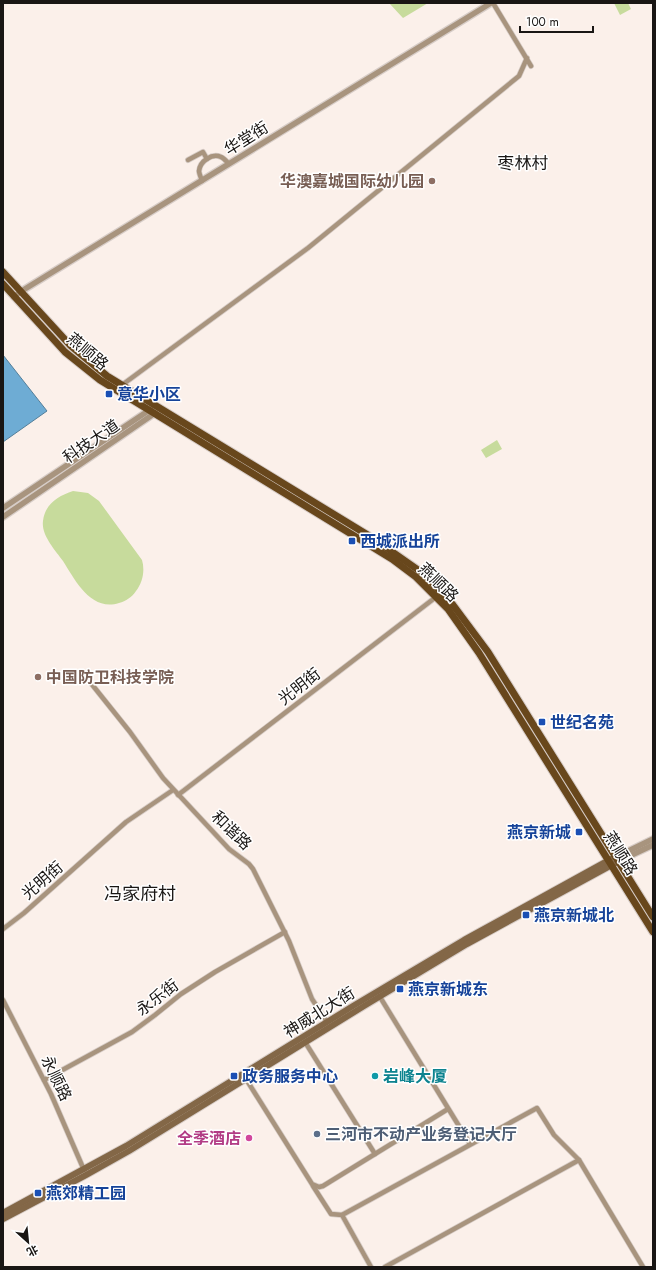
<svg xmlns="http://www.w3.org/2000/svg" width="656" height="1270" viewBox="0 0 656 1270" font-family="Jost,'Noto Sans SC',sans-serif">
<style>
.green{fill:#c7db9c}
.water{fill:#6eacd4;stroke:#547f9a}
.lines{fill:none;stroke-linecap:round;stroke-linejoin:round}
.minor-casing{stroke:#d7cdc8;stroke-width:6}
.tertiary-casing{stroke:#d7cdc8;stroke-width:8}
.secondary-casing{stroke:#d7cdc8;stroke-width:8}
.primary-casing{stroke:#d7cdc8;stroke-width:9}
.minor{stroke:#a8947e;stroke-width:4.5}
.tertiary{stroke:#a8947e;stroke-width:5.5}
.secondary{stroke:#836747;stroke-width:6}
.primary{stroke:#68471c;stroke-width:7}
.education-dot{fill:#8d6e63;stroke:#fff;stroke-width:1.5}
.transit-dot{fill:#1a4fb4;stroke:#fff;stroke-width:1.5}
.culture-dot{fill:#0f9aa8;stroke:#fff;stroke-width:1.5}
.service-dot{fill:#5c6f8a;stroke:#fff;stroke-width:1.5}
.hotel-dot{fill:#d1479c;stroke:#fff;stroke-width:1.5}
.labels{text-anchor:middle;stroke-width:3;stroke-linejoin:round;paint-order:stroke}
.street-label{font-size:16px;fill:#191614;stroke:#fff}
.education-label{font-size:16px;font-weight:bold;fill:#785e54;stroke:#fff;text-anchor:end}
.transit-label{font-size:16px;font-weight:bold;fill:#164399;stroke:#fff;text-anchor:start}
.culture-label{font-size:16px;font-weight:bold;fill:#0d838f;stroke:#fff;text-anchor:start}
.service-label{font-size:16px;font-weight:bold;fill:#4e5e75;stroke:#fff;text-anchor:start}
.hotel-label{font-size:16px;font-weight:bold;fill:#b23c85;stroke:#fff;text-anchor:end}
.neighbourhood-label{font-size:17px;fill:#191614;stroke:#fff}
.quarter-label{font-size:18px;fill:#191614;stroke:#fff}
</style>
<rect width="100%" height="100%" fill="#fbf0ea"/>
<!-- green -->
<g class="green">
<polygon points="389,3 428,3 403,18"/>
<polygon points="614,3 628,3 631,9 620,15"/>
<polygon points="497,440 502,449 486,458 481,450"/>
<path d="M73,491L88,493L99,501L142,560C145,570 143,582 136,591C132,597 126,601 119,603C91,612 75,580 63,561C55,550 41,535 43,521C45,504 58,496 73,491Z"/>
</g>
<!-- water -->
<polygon class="water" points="3,355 47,411 3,442"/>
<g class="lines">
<defs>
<g id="minor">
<polyline points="493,3 531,66"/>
<polyline points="188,160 203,152 207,159"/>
<path d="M202,181C201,178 199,173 199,171C200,161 212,153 221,157C224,158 227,162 229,164"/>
<polyline points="122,385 308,248 519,76 527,58"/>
<polyline points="86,677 130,732 163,778 229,849 249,864 253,869 289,941 312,999 327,1022"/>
<polyline points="178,795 436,597"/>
<polyline points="3,929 24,913 126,822 173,790"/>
<polyline points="380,997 470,1144"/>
<polyline points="3,1000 51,1094 84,1170"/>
<polyline points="305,1042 375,1154"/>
<polyline points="246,1079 312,1184 319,1187 323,1186 448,1109"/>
<polyline points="44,1080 132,1032 155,1015 181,994 215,972 285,932"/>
<polyline points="313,1186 331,1214 342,1215 371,1267"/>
<polyline points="342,1215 537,1108 554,1135 579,1160 643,1267"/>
<polyline points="385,1267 579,1160"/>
</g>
<g id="tertiary">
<polyline points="14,297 20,292 491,3"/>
<polyline points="3,508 151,409"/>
<polyline points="3,517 155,413"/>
<polyline points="616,857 653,839"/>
<polyline points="619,861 653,845"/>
</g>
<g id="secondary">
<polyline points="3,1213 126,1146 353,1006 464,940 611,859"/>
<polyline points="3,1219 86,1175 129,1151 364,1006 467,944 619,861"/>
</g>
<g id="primary">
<polyline points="3,272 70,345 107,376 371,537 421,572 453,605 488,652 653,917"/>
<polyline points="3,284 65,352 100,380 392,559 416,577 448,609 479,653 653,932"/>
</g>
</defs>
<!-- minor casing -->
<use href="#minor" class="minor-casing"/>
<!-- tertiary casing -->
<use href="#tertiary" class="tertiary-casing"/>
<!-- secondary casing -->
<use href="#secondary" class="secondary-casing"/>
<!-- primary casing -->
<use href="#primary" class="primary-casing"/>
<!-- minor -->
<use href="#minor" class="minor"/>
<!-- tertiary -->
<use href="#tertiary" class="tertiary"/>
<!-- secondary -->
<use href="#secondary" class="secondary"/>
<!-- primary -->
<use href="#primary" class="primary"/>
</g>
<!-- markers -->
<g class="education-dot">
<circle cx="432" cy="181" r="4"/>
<circle cx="38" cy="677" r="4"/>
</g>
<g class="transit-dot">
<rect x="105" y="390" width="8" height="8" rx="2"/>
<rect x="348" y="537" width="8" height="8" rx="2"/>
<rect x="538" y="718" width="8" height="8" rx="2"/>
<rect x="575" y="828" width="8" height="8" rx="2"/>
<rect x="522" y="911" width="8" height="8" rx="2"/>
<rect x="396" y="985" width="8" height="8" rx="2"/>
<rect x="230" y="1072" width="8" height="8" rx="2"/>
<rect x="34" y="1189" width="8" height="8" rx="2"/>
</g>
<circle class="culture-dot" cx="375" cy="1076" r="4"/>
<circle class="service-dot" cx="317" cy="1134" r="4"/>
<circle class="hotel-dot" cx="249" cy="1138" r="4"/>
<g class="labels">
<!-- street labels -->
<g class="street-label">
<text transform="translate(246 138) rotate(-32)" y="6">华堂街</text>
<text transform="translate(88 351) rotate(40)" y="6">燕顺路</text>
<text transform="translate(91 441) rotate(-34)" y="6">科技大道</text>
<text transform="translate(439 582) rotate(44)" y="6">燕顺路</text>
<text transform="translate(299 686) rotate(-38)" y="6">光明街</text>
<text transform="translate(232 830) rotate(44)" y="6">和谐路</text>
<text transform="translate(621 853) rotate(58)" y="6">燕顺路</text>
<text transform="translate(42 880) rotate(-41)" y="6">光明街</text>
<text transform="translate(157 997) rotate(-37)" y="6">永乐街</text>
<text transform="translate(319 1012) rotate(-32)" y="6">神威北大街</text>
<text transform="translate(57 1078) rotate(64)" y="6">永顺路</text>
</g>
<!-- education labels -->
<g class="education-label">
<text x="424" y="187">华澳嘉城国际幼儿园</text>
<text x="46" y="683" text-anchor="start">中国防卫科技学院</text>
</g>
<!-- transit labels -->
<g class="transit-label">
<text x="117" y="400">意华小区</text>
<text x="360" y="547">西城派出所</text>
<text x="550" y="728">世纪名苑</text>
<text x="571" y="838" text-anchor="end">燕京新城</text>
<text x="534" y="921">燕京新城北</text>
<text x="408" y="995">燕京新城东</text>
<text x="242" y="1082">政务服务中心</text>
<text x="46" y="1199">燕郊精工园</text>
</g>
<!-- culture labels -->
<g class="culture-label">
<text x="383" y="1082">岩峰大厦</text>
</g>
<!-- service labels -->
<g class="service-label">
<text x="325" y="1140">三河市不动产业务登记大厅</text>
</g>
<!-- hotel labels -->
<g class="hotel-label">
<text x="241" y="1144">全季酒店</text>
</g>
<!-- neighbourhood labels -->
<g class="neighbourhood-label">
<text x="523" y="169">枣林村</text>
</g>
<!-- quarter labels -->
<g class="quarter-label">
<text x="140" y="900">冯家府村</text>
</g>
</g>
<!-- border -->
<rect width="656" height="1270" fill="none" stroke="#191614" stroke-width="8"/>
<!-- north arrow -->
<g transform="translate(28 1242) rotate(153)" stroke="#ffffff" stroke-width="3" paint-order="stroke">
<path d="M0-3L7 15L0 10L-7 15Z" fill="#191614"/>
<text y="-6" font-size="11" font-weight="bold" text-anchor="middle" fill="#191614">北</text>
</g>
<!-- scale -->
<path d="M520 26v6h73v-6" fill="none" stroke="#191614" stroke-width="2"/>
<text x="526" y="26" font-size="12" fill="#191614" stroke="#ffffff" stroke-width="3" paint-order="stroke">100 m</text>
</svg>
